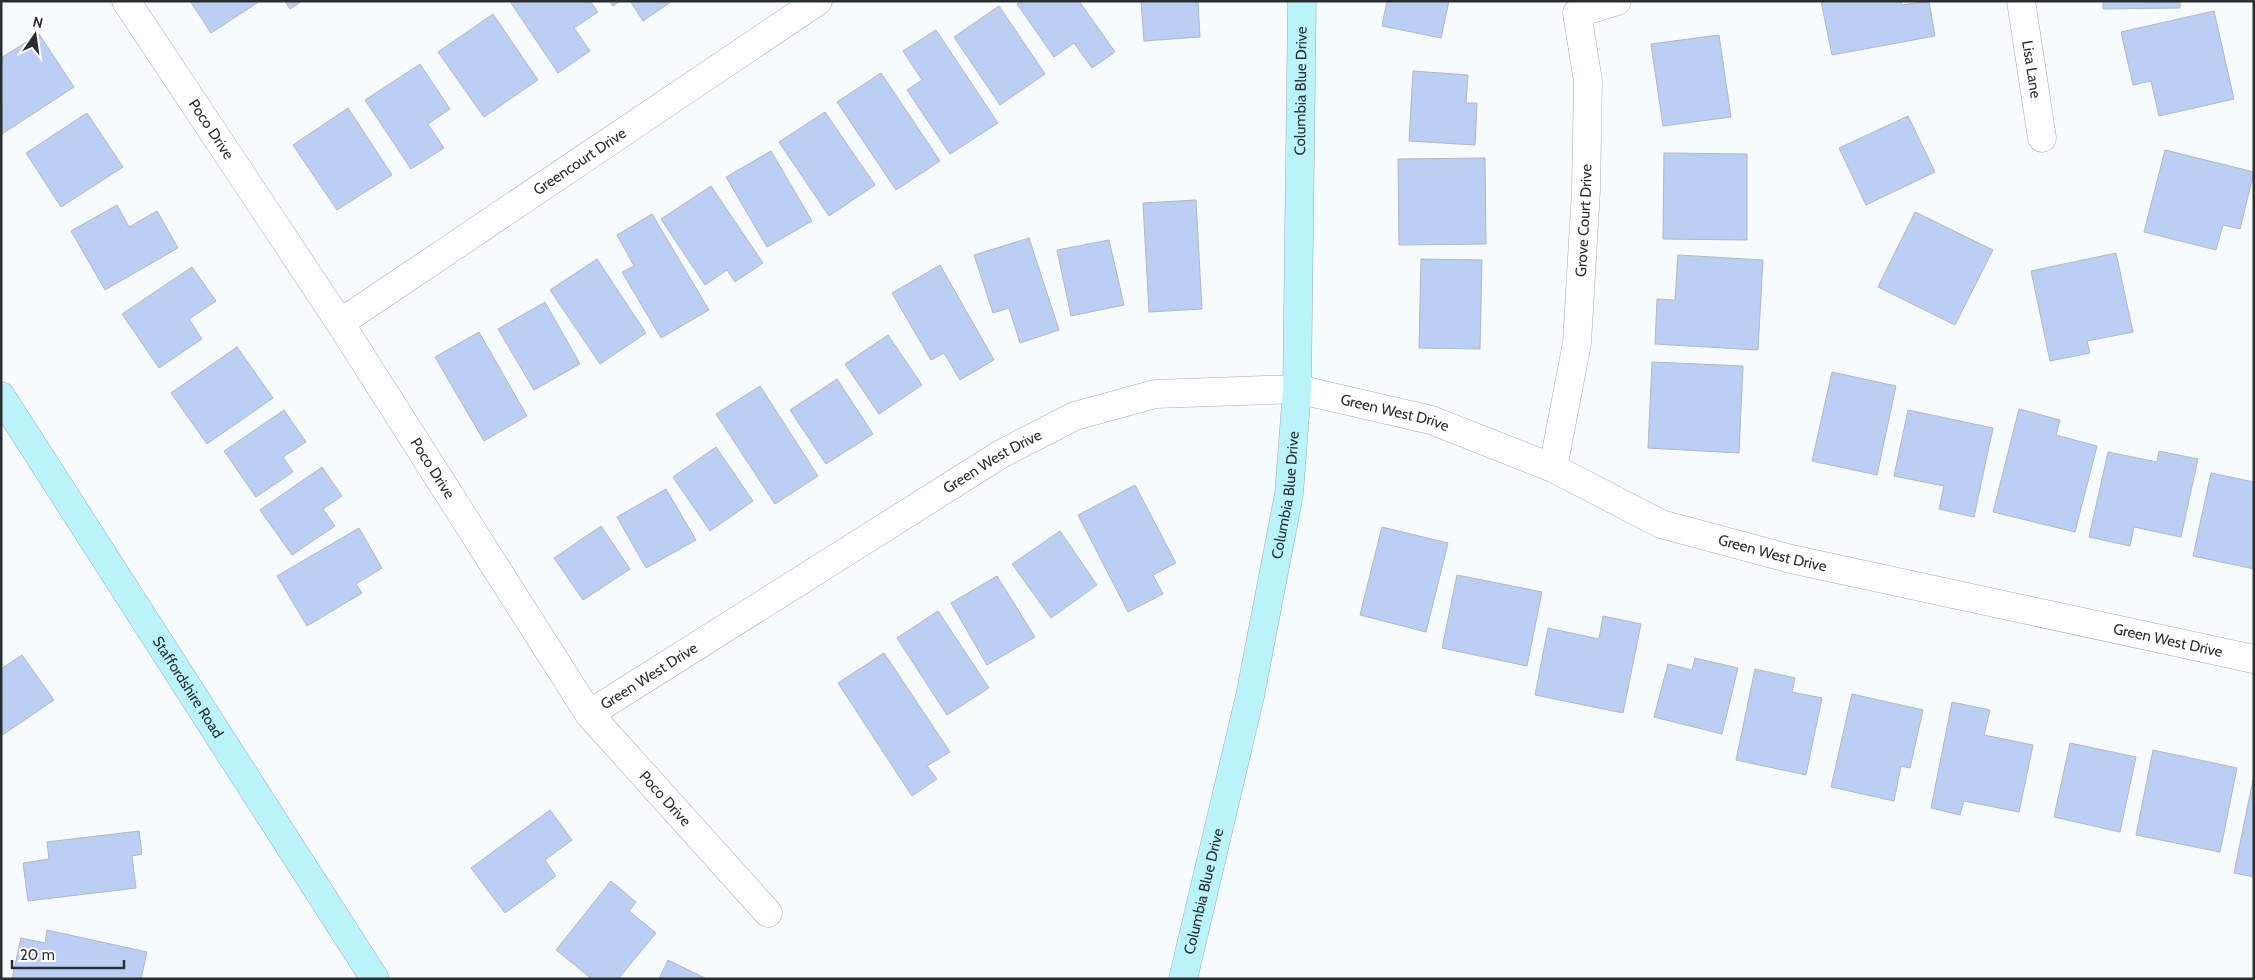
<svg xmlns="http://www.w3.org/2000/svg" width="2255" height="980" viewBox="0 0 2255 980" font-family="Cabin,sans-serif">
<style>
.building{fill:#bbcff4;stroke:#b1b7c2}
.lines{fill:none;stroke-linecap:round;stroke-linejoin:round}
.street-casing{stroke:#9faab2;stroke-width:29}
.secondary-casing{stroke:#9faab2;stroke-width:29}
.street{stroke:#fff;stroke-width:28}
.secondary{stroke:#bbf3fb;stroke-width:28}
.labels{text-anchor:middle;stroke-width:4;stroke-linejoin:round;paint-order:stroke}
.street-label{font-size:15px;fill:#292e31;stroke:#fff}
</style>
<rect width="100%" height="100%" fill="#f6fbfe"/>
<!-- building -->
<g class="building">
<polygon points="190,1 260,1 211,33"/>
<polygon points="285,1 302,1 290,9"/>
<polygon points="515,1 590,1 598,12 574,28 590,51 558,73 511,3"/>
<polygon points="609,1 620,1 613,6"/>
<polygon points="630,1 672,1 643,21"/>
<polygon points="1021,1 1079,1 1115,52 1092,68 1074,43 1054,57 1017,4"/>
<polygon points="1141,1 1198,1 1200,37 1144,41"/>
<polygon points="1387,1 1449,1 1441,38 1382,26"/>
<polygon points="1821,1 1901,1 1902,5 1929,1 1935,36 1832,55"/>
<polygon points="2103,1 2180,1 2180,8 2103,9"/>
<polygon points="999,6 1045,74 1000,105 954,37"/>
<polygon points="2214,11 2234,99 2159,116 2151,81 2133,85 2121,32"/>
<polygon points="493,14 538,80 484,117 438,52"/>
<polygon points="936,30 998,123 950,154 907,90 922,80 903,51"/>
<polygon points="39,34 74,87 2,134 1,58"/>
<polygon points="1719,35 1731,117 1663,126 1651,44"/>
<polygon points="420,64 450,109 428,124 444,148 411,169 365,100"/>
<polygon points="1413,71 1468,75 1466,103 1477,103 1475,145 1409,141"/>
<polygon points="881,73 940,161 896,190 837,102"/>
<polygon points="348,108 392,175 337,210 293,145"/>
<polygon points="825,112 875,185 829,216 779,142"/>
<polygon points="87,113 123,167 61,207 26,153"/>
<polygon points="1908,116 1935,172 1866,205 1839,148"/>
<polygon points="2165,150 2254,172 2240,229 2223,225 2216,250 2144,232"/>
<polygon points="771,151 812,221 767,247 726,177"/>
<polygon points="1664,153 1747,154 1747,240 1663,239"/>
<polygon points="1485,158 1486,244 1399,245 1398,159"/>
<polygon points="711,186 763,263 735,282 727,270 705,285 661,219"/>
<polygon points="1196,200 1202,309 1149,312 1143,203"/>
<polygon points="117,205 129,227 157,211 178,248 105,290 71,231"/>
<polygon points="1915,212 1993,250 1955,325 1878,287"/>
<polygon points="652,214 709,310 661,338 622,272 634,266 617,235"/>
<polygon points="1029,238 1059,330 1020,343 1009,308 993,313 974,255"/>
<polygon points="1109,240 1124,305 1071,316 1057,250"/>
<polygon points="2116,253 2133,332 2087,341 2090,353 2050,361 2031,271"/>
<polygon points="1678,255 1763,260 1758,350 1655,344 1657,299 1675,300"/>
<polygon points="597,259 646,333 600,364 550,290"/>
<polygon points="1421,259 1482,260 1480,349 1419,348"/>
<polygon points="940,265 994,360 960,380 944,353 931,360 892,293"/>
<polygon points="192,267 216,301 189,319 202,339 159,368 122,314"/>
<polygon points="545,302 580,364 534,390 498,329"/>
<polygon points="479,332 527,416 484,441 435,357"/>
<polygon points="888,335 922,385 879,414 845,364"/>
<polygon points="237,347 273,398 207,444 171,393"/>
<polygon points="1652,362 1743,366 1739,453 1648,448"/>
<polygon points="1832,372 1896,386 1877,475 1812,461"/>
<polygon points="837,379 873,434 826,464 790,410"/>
<polygon points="760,386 818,476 775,504 716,414"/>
<polygon points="2019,409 2060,420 2056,435 2097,446 2075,532 1993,512"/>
<polygon points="284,410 306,442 283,457 293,472 256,497 224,451"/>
<polygon points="1908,410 1993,428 1974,517 1939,509 1944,486 1894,476"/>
<polygon points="716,447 753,501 710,531 673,477"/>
<polygon points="2159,451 2198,459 2181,537 2134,527 2130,546 2089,537 2108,452 2157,462"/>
<polygon points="322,467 342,496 323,509 335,526 292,555 260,510"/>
<polygon points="2211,473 2254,482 2254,569 2193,556"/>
<polygon points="1135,485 1176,563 1153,575 1163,594 1128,612 1078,515"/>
<polygon points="666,489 696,540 646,568 617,517"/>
<polygon points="601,526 630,569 583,600 554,558"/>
<polygon points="1382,527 1448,543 1426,632 1360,615"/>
<polygon points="359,528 382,568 356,584 362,593 307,626 277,576"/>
<polygon points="1060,531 1097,585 1051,618 1012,564"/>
<polygon points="1457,575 1542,592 1527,666 1442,648"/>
<polygon points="997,576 1035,637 987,665 951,603"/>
<polygon points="938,611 989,688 947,715 897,638"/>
<polygon points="1603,616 1641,624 1623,713 1535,695 1548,628 1599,639"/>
<polygon points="884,653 950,752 927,766 937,779 912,796 838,683"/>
<polygon points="22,655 54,700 1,736 1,669"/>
<polygon points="1695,658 1738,668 1722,734 1654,717 1668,664 1692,670"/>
<polygon points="1755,669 1795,678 1792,692 1822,698 1806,775 1736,760"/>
<polygon points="1852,694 1923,710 1910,768 1901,766 1894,801 1831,787"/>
<polygon points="1952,702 1990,710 1984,735 2033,745 2019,812 1964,801 1960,815 1931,808"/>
<polygon points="2070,743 2136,757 2120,832 2054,817"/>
<polygon points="2153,750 2237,768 2220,852 2136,835"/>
<polygon points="2253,780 2254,780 2254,877 2234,873"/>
<polygon points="550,810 572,840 545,860 556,876 505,913 471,868"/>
<polygon points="139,831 142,854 132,856 136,888 28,901 23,863 49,859 47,842"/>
<polygon points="611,881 636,902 629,911 656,933 618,979 592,979 556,950"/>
<polygon points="47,930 147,952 141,979 12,979 21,938 45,943"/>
<polygon points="668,960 705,978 704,979 659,979"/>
</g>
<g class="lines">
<defs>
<g id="street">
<path id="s1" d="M126,1L340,323L589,714L768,913"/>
<path id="s2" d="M2021,1L2042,138"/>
<path id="s3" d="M340,323L818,1"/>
<path id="s4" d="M1553,468L1577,343L1586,190L1588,81L1577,13L1617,1"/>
<path id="s5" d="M589,714L1001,454L1075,416L1155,394L1297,389L1431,420L1553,468L1661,524L1791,559L2254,659"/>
</g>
<g id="secondary">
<path id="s6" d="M1,396L375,979"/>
<path id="s7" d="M1183,979L1250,696L1289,494L1297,389L1302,1"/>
</g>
</defs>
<!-- street casing -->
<use href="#street" class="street-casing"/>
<!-- secondary casing -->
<use href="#secondary" class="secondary-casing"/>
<!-- street -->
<use href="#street" class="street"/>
<!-- secondary -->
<use href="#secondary" class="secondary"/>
</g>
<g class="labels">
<!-- street labels -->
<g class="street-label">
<text dy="5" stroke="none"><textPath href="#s2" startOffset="69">Lisa Lane</textPath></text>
<text dy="5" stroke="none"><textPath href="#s7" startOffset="900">Columbia Blue Drive</textPath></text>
<text dy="5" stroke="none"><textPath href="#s1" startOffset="154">Poco Drive</textPath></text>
<text dy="5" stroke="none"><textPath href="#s3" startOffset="289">Greencourt Drive</textPath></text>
<text dy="5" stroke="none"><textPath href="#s4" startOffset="250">Grove Court Drive</textPath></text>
<text dy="5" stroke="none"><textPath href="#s5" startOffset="896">Green West Drive</textPath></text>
<text dy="5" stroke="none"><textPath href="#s5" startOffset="476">Green West Drive</textPath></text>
<text dy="5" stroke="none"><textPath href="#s1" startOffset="559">Poco Drive</textPath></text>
<text dy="5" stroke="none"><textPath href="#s7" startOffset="495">Columbia Blue Drive</textPath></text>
<text dy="5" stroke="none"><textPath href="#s5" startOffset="1301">Green West Drive</textPath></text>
<text dy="5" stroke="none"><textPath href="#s5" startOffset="1706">Green West Drive</textPath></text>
<text dy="5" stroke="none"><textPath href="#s5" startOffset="71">Green West Drive</textPath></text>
<text dy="5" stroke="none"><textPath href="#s6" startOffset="346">Staffordshire Road</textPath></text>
<text dy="5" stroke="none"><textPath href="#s1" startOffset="964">Poco Drive</textPath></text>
<text dy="5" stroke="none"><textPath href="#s7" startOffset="90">Columbia Blue Drive</textPath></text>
</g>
</g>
<!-- border -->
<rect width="2255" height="980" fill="none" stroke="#292e31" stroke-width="5"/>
<!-- north arrow -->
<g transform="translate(35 35) rotate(13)" stroke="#ffffff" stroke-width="4" paint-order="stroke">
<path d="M0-4L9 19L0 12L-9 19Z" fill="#292e31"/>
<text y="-8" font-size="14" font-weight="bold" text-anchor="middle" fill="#292e31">N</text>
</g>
<!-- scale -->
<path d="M12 960v8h112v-8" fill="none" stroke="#292e31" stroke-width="2.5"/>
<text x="20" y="960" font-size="15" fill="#292e31" stroke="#ffffff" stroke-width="4" paint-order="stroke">20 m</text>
</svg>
